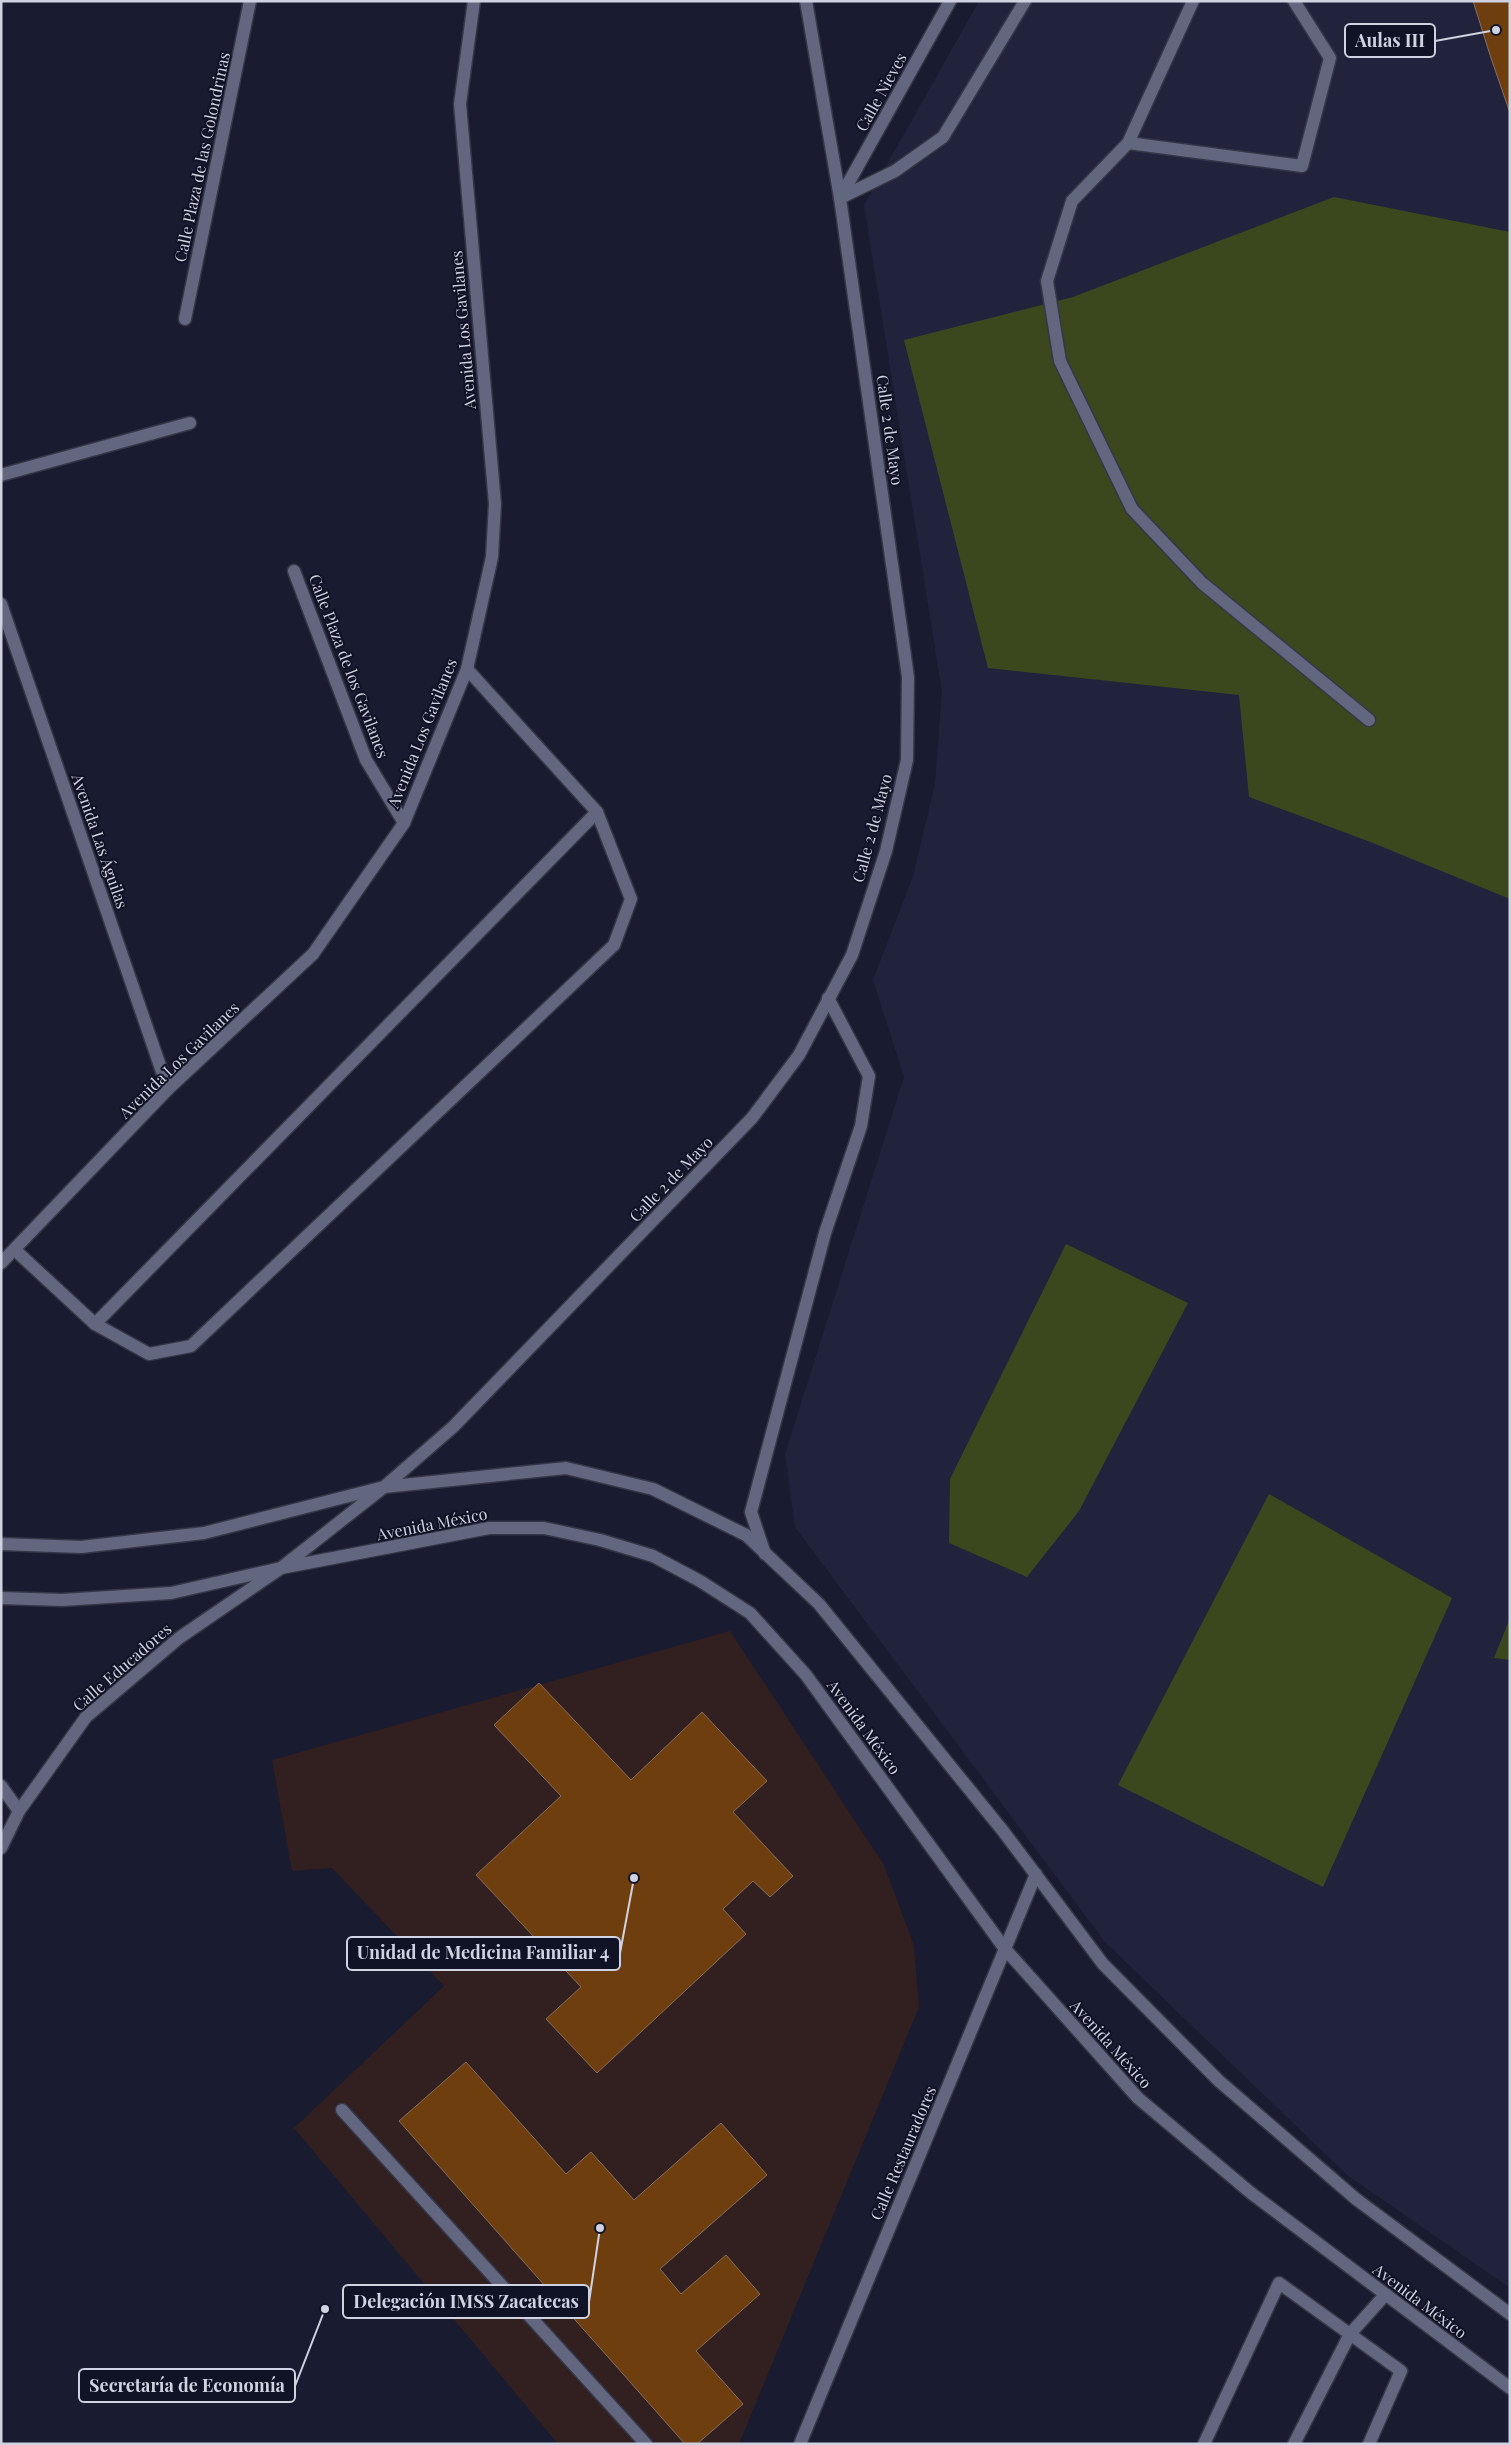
<svg xmlns="http://www.w3.org/2000/svg" width="1511" height="2445" viewBox="0 0 1511 2445" font-family="'Playfair Display',serif">
<style>
.built{fill:#21233d}
.medical{fill:#321f20}
.green{fill:#3b481d}
.building{fill:#6f3e0f;stroke:#866f5d}
.lines{fill:none;stroke-linecap:round;stroke-linejoin:round}
.lane-casing{stroke:#353748;stroke-width:15}
.street-casing{stroke:#353748;stroke-width:15}
.secondary-casing{stroke:#353748;stroke-width:15}
.lane{stroke:#62667f;stroke-width:12}
.street{stroke:#62667f;stroke-width:12}
.secondary{stroke:#62667f;stroke-width:12}
.labels{text-anchor:middle;stroke-width:4;stroke-linejoin:round;paint-order:stroke}
.street-label{font-size:16px;fill:#cfd2e0;stroke:#101226}
.leader{fill:none;stroke:#cfd2e0;stroke-width:2}
.callout-dot{fill:#cfd2e0;stroke:#101226;stroke-width:2}
.callout{fill:#101226;stroke:#cfd2e0;stroke-width:2}
.callout-label{font-size:18px;text-anchor:middle;font-weight:bold;fill:#cfd2e0}
</style>
<rect width="100%" height="100%" fill="#191b30"/>
<!-- built -->
<polygon class="built" points="979,1 1510,1 1510,2288 1347,2175 1105,1942 795,1527 785,1454 904,1077 873,980 913,876 935,784 942,692 864,205"/>
<!-- medical -->
<polygon class="medical" points="730,1631 884,1865 914,1946 919,2007 739,2444 558,2444 294,2128 444,1986 332,1868 292,1871 272,1760"/>
<!-- green -->
<g class="green">
<polygon points="1334,197 1510,232 1510,899 1368,841 1249,797 1239,695 988,668 904,340 1073,297"/>
<polygon points="1066,1244 1188,1303 1079,1511 1027,1577 949,1543 950,1479"/>
<polygon points="1269,1494 1452,1598 1323,1887 1118,1785"/>
<polygon points="1510,1618 1510,1660 1494,1658"/>
</g>
<!-- building -->
<g class="building">
<polygon points="1473,1 1510,1 1510,113 1491,58"/>
<polygon points="539,1683 631,1780 702,1712 767,1781 733,1812 793,1876 770,1897 753,1881 723,1909 746,1934 597,2073 546,2019 581,1987 476,1875 561,1796 494,1725"/>
<polygon points="466,2062 566,2174 591,2152 634,2200 721,2123 767,2175 660,2269 681,2294 726,2255 760,2294 696,2351 743,2404 697,2444 685,2444 399,2121"/>
</g>
<g class="lines">
<defs>
<g id="lane">
<polyline points="1193,1 1128,143 1072,201 1047,281 1060,361 1132,509 1202,583 1369,720"/>
<polyline points="1128,143 1302,166 1330,58 1294,1"/>
<polyline points="840,198 895,171 943,137 1025,1"/>
<polyline points="1204,2444 1279,2283 1401,2371 1369,2444"/>
<polyline points="1294,2444 1350,2334 1385,2295"/>
</g>
<g id="street">
<polyline points="840,198 950,1"/>
<polyline points="185,319 250,1"/>
<polyline points="1,475 190,423"/>
<polyline points="294,571 366,760 404,823"/>
<polyline points="1,604 168,1089"/>
<polyline points="15,1250 95,1324 597,812 467,669"/>
<polyline points="1,1263 168,1089 313,954 404,823 467,669 492,557 495,504 460,104 474,1"/>
<polyline points="95,1324 149,1354 191,1346 614,945 631,899 597,812"/>
<polyline points="765,1554 751,1512 825,1233 861,1126 869,1076 828,998"/>
<polyline points="1,1786 19,1811"/>
<polyline points="1,1848 19,1811 86,1717 179,1638 281,1568 384,1487 453,1427 752,1118 799,1055 852,955 886,851 907,760 908,677 840,198 806,1"/>
<polyline points="342,2110 646,2444"/>
<polyline points="800,2444 1036,1874"/>
</g>
<g id="secondary">
<polyline points="1,1544 81,1547 204,1533 384,1487 566,1468 653,1489 746,1535 819,1604 1003,1831 1103,1964 1219,2081 1356,2199 1510,2314"/>
<polyline points="1,1598 62,1600 171,1593 281,1568 489,1528 544,1528 600,1540 653,1556 700,1581 750,1613 806,1675 1005,1949 1138,2098 1251,2193 1510,2388"/>
</g>
</defs>
<!-- lane casing -->
<use href="#lane" class="lane-casing"/>
<!-- street casing -->
<use href="#street" class="street-casing"/>
<!-- secondary casing -->
<use href="#secondary" class="secondary-casing"/>
<!-- lane -->
<use href="#lane" class="lane"/>
<!-- street -->
<use href="#street" class="street"/>
<!-- secondary -->
<use href="#secondary" class="secondary"/>
</g>
<g class="labels">
<!-- street labels -->
<g class="street-label">
<text transform="translate(881 92) rotate(-61)" y="6">Calle Nieves</text>
<text transform="translate(202 157) rotate(-78)" y="6">Calle Plaza de las Golondrinas</text>
<text transform="translate(463 330) rotate(-95)" y="6">Avenida Los Gavilanes</text>
<text transform="translate(890 430) rotate(82)" y="6">Calle 2 de Mayo</text>
<text transform="translate(349 666) rotate(69)" y="6">Calle Plaza de los Gavilanes</text>
<text transform="translate(422 733) rotate(-68)" y="6">Avenida Los Gavilanes</text>
<text transform="translate(872 828) rotate(-75)" y="6">Calle 2 de Mayo</text>
<text transform="translate(100 841) rotate(71)" y="6">Avenida Las Águilas</text>
<text transform="translate(179 1060) rotate(-44)" y="6">Avenida Los Gavilanes</text>
<text transform="translate(671 1179) rotate(-46)" y="6">Calle 2 de Mayo</text>
<text transform="translate(432 1524) rotate(-11)" y="6">Avenida México</text>
<text transform="translate(122 1667) rotate(-41)" y="6">Calle Educadores</text>
<text transform="translate(864 1727) rotate(54)" y="6">Avenida México</text>
<text transform="translate(1111 2044) rotate(48)" y="6">Avenida México</text>
<text transform="translate(903 2153) rotate(-67)" y="6">Calle Restauradores</text>
<text transform="translate(1420 2301) rotate(37)" y="6">Avenida México</text>
</g>
</g>
<!-- callouts -->
<path class="leader" d="M1496 30L1435 41M634 1878L620 1953M600 2228L589 2302M325 2309L295 2386"/>
<g class="callout-dot">
<circle cx="1496" cy="30" r="5"/>
<circle cx="634" cy="1878" r="5"/>
<circle cx="600" cy="2228" r="5"/>
<circle cx="325" cy="2309" r="5"/>
</g>
<g class="callout">
<rect x="1345" y="24" width="90" height="33" rx="5"/>
<rect x="347" y="1937" width="273" height="33" rx="5"/>
<rect x="343" y="2285" width="246" height="33" rx="5"/>
<rect x="79" y="2369" width="216" height="33" rx="5"/>
</g>
<g class="callout-label">
<text x="1390" y="47">Aulas III</text>
<text x="483" y="1959">Unidad de Medicina Familiar 4</text>
<text x="466" y="2308">Delegación IMSS Zacatecas</text>
<text x="187" y="2392">Secretaría de Economía</text>
</g>
<!-- border -->
<rect width="1511" height="2445" fill="none" stroke="#cfd2e0" stroke-width="5"/>
</svg>
